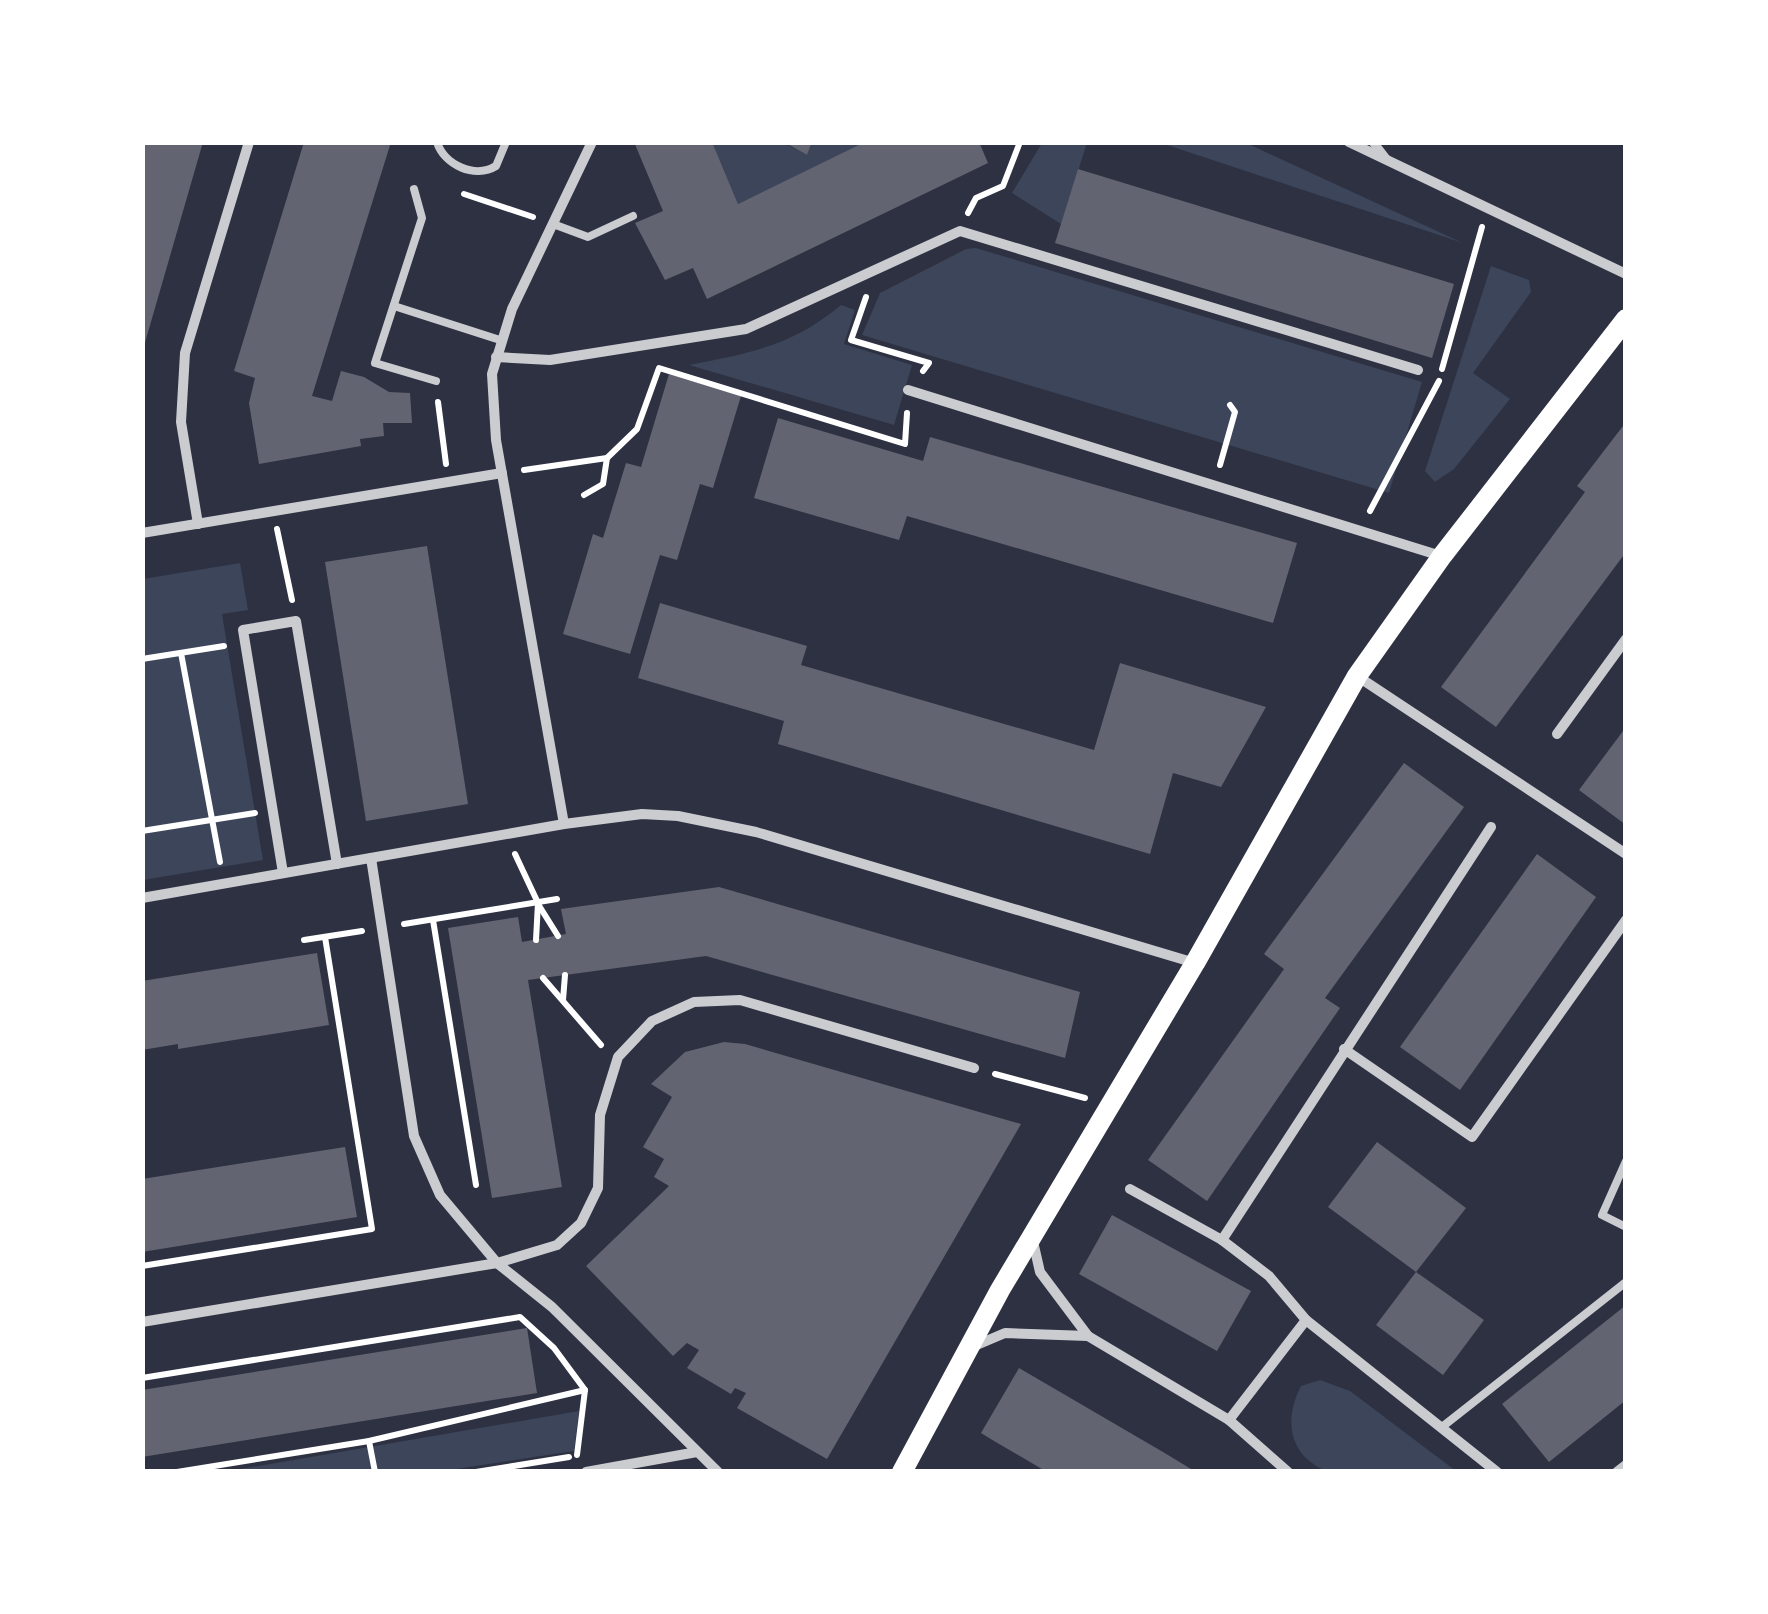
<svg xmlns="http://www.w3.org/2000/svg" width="1768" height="1614" viewBox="0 0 1768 1614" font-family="'Noto Sans',sans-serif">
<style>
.green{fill:#3c4559}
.building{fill:#626471}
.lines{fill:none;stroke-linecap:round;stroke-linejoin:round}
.path{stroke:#fff;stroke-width:6}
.service{stroke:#caccd0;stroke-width:8}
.pedestrian{stroke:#caccd0;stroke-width:9}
.minor{stroke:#caccd0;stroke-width:10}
.secondary{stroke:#fff;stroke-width:20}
</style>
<rect width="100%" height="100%" fill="#2d3142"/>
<!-- green -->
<g class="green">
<polygon points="712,143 784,143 807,155 812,143 865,143 738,204"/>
<polygon points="1042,143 1087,143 1061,224 1012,193"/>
<polygon points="1161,143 1246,143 1463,243"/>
<polygon points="976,248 1422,382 1389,493 862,335 880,293 966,249"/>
<polygon points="1491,266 1529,280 1531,292 1473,373 1510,399 1454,469 1435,482 1425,471"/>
<path d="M841,305L855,310L844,344L912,365L894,425L689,365C750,353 792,346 841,305Z"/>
<polygon points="240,563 248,610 222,614 263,860 143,880 143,579"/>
<path d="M1320,1380L1350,1391L1456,1471C1430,1472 1343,1478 1324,1470C1288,1454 1284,1418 1301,1386Z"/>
<polygon points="579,1411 574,1451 437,1472 223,1472"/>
</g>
<!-- building -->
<g class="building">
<polygon points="142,142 203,142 144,346 142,346"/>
<polygon points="304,142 391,142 312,396 332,401 341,371 364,377 389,392 410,393 412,423 383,423 384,436 360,439 361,446 259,464 249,403 255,378 234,371"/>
<polygon points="634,142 712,142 738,204 865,142 979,142 988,163 707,299 693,268 665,280 635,223 663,211"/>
<polygon points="784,142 812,142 807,155"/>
<polygon points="1078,169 1454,284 1432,358 1055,243"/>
<polygon points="669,374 741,396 713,488 700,484 677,560 660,555 630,654 563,634 593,534 603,538 626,463 641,467"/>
<polygon points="778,418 923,461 930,437 1297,543 1273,623 907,516 899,540 754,498"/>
<polygon points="1626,422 1626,552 1496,727 1441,687 1585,492 1577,486"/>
<polygon points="427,546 468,804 366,821 325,562"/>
<polygon points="660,603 807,646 801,665 1094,750 1120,663 1266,707 1221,787 1173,773 1150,854 778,744 784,721 638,678"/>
<polygon points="1626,727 1626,825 1579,790"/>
<polygon points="1404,763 1464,807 1325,998 1340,1008 1207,1201 1148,1160 1284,969 1264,954"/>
<polygon points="1537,854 1596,897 1460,1090 1400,1047"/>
<polygon points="719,887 1080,992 1065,1058 706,956 528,980 562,1187 492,1198 448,928 518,917 522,942 566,934 561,909"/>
<polygon points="317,953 329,1025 178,1049 178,1044 142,1050 142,981"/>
<polygon points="724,1042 745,1044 1021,1124 827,1459 737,1408 746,1393 735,1388 731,1394 687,1368 699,1350 687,1343 673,1356 586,1266 669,1186 654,1177 664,1159 643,1147 672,1097 651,1084 685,1052"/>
<polygon points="1377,1142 1466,1208 1416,1272 1328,1207"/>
<polygon points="345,1147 357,1217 142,1252 142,1179"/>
<polygon points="1112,1215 1251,1291 1217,1351 1079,1274"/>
<polygon points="1416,1272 1484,1320 1443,1375 1376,1325"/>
<polygon points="1626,1305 1626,1400 1549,1462 1502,1404"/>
<polygon points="527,1328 537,1393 142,1457 142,1390"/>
<polygon points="1019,1368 1163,1452 1196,1472 1047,1472 994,1441 981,1433"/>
</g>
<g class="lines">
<!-- path -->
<g class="path">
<polyline points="464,194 533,217"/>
<polyline points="968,213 976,198 1003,186 1020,142"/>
<polyline points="866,297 851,340 929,363 923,371"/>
<polyline points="1442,369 1482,227"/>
<polyline points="438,402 446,464"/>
<polyline points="1220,465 1235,412 1230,405"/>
<polyline points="524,470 607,458"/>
<polyline points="584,495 603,484 607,458 637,429 659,368 905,444 907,413"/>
<polyline points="1370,511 1439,381"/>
<polyline points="277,529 292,600"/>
<polyline points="181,653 220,862"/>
<polyline points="142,659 224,646"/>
<polyline points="142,831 255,813"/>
<polyline points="515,854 538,903 536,940"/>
<polyline points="538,904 558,936"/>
<polyline points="433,920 476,1185"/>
<polyline points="404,924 557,899"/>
<polyline points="304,940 362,931"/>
<polyline points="543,978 601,1045"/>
<polyline points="563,1000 565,975"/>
<polyline points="995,1074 1085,1098"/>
<polyline points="142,1266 372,1229 325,937"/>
<polyline points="142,1378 520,1317 554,1348 585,1390 577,1455"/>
<polyline points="369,1441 375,1472"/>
<polyline points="177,1472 369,1441 585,1390"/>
<polyline points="476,1472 569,1457"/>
</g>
<!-- service -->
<g class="service">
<path d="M437,142C444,165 475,179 496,166L506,142"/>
<polyline points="414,189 422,218 375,363 436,381"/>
<polyline points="553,224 588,237 633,216"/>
<polyline points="394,306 500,340"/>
<polyline points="1626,1161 1602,1215 1626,1227"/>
<polyline points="1442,1427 1626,1282"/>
</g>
<!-- pedestrian -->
<polyline class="pedestrian" points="1373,142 1387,160"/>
<!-- minor -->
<g class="minor">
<polyline points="1349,142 1626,274"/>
<polyline points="496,357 550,360 746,329 960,231 1418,370"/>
<polyline points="908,390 1441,556"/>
<polyline points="198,524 181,422 185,353 249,142"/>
<polyline points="142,533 502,473"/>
<polyline points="1357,676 1626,854"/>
<polyline points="1557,734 1626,639"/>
<polyline points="564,824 496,440 492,374 512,309 592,142"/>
<polyline points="371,858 414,1136 440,1195 497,1263 552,1307 718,1472"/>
<polyline points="283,873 243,630 296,621 337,864"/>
<polyline points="142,898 564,824 642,814 678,816 756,832 1195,963"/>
<polyline points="1344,1049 1472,1137 1626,920"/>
<polyline points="1130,1189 1222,1240 1269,1276 1306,1320 1497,1472"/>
<polyline points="1032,1237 1040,1272 1088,1336 1229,1420 1288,1472"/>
<polyline points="1222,1240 1491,827"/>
<polyline points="142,1322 497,1263 557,1245 581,1223 598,1188 600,1115 618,1057 652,1021 694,1002 740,1000 974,1068"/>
<polyline points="972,1347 1005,1333 1088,1336"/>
<polyline points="1229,1420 1306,1320"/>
<polyline points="586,1472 697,1452"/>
<polyline points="1617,1472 1626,1465"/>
</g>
<!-- secondary -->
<polyline class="secondary" points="902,1472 1000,1290 1195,963 1357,676 1442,556 1626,319"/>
</g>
<!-- border -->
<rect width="1768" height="1614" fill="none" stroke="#ffffff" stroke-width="290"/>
</svg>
